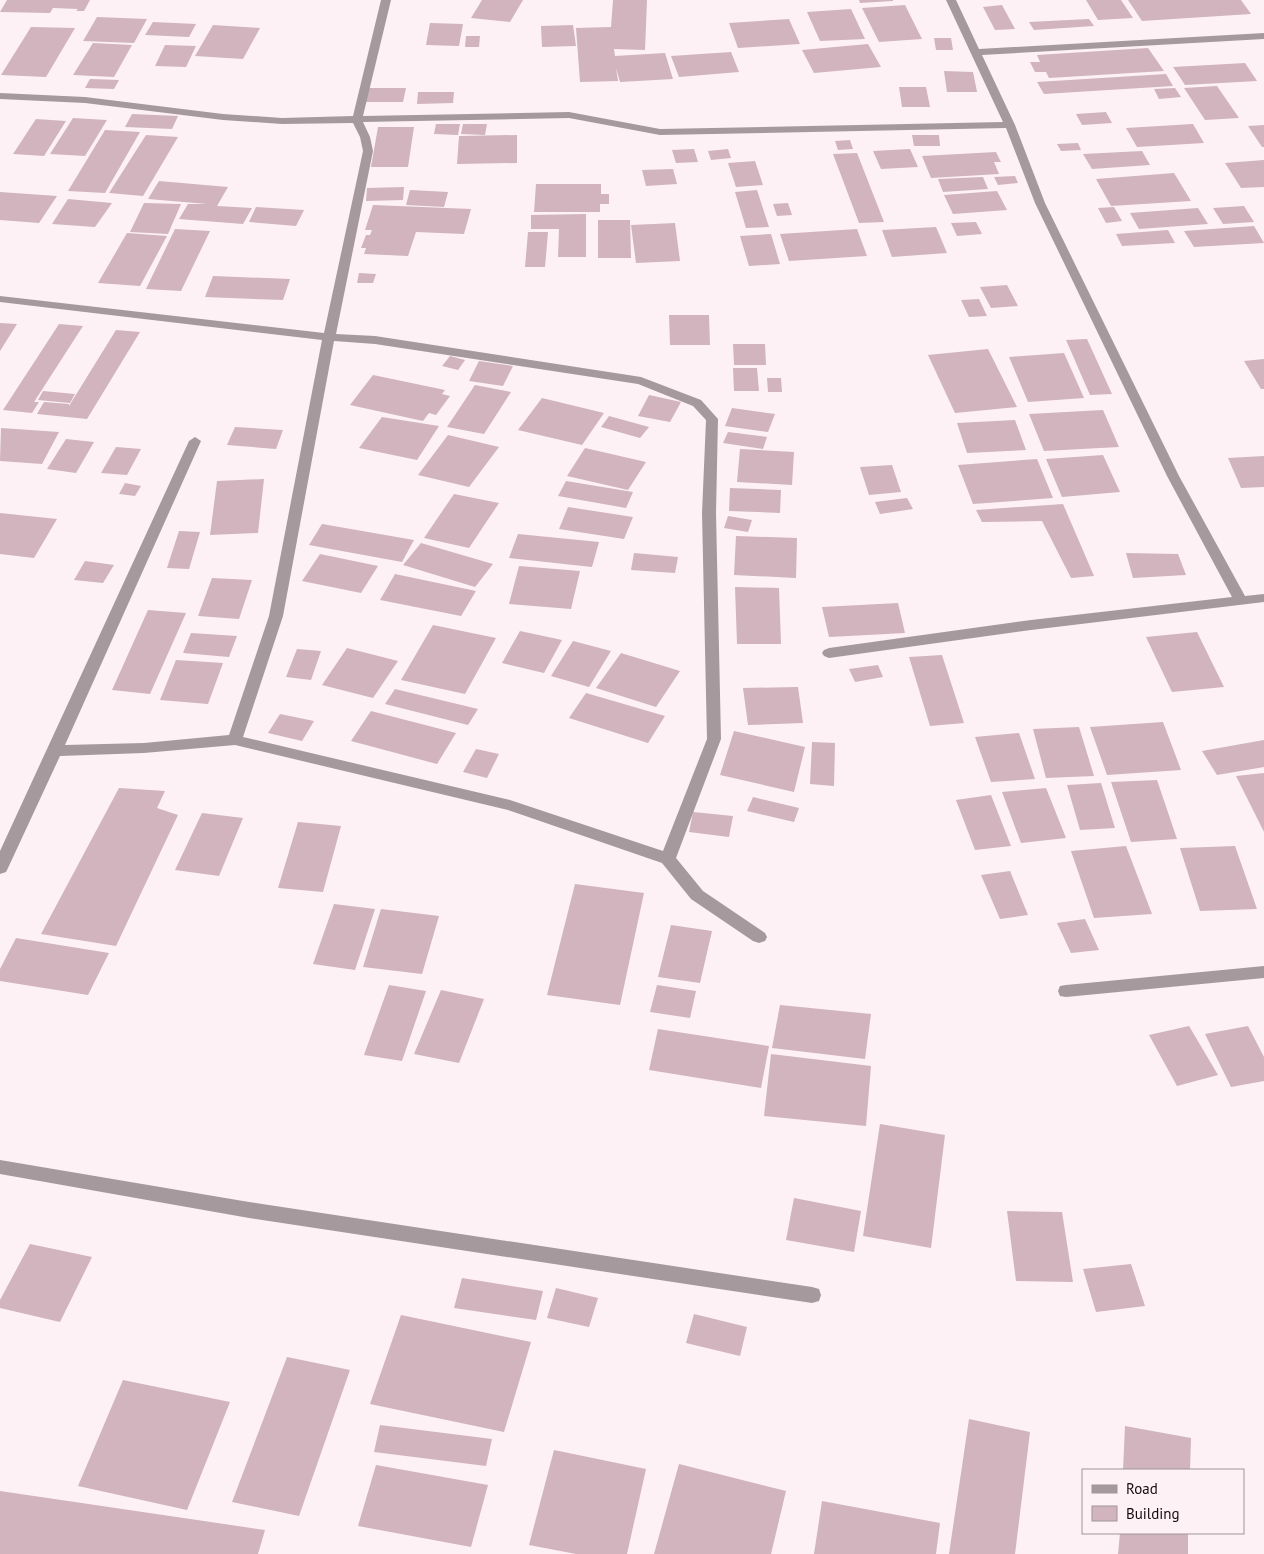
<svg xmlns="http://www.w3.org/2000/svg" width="1264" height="1554" viewBox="0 0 1264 1554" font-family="'PT Sans',sans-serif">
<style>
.building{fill:#d1b4bd}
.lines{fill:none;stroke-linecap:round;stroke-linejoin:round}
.street{fill:#a6999d;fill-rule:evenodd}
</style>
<rect width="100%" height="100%" fill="#fdf1f5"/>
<!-- building -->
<g class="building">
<polygon points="7,0 90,0 84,11 76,11 78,9 53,8 50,13 0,12"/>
<polygon points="482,0 523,0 510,22 471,18"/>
<polygon points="613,0 647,0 645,50 614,49 615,56 665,53 673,79 620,82 616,68 618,81 580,82 576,28 611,27"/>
<polygon points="859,0 893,0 893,1 860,3"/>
<polygon points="1086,0 1121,0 1133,18 1098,20"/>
<polygon points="1128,0 1241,0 1251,14 1142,21"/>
<polygon points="905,5 922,39 879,42 862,8"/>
<polygon points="1002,5 1015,29 995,30 983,7"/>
<polygon points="851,9 865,39 820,41 807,12"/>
<polygon points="97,17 147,19 134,43 83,41"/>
<polygon points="789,19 800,44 738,48 729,23"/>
<polygon points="1089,19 1094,26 1034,30 1029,22"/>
<polygon points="153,22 196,24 189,37 145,35"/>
<polygon points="430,23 463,24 459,46 426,45"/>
<polygon points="213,25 260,28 243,59 195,56"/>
<polygon points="573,25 576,46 542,47 541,26"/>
<polygon points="31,27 75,28 46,77 1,75"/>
<polygon points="466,36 480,36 479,47 465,47"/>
<polygon points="934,38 951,38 953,50 936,50"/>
<polygon points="93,43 132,45 114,77 73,75"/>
<polygon points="868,44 881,67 814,73 802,50"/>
<polygon points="165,45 196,46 186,67 155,66"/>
<polygon points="1148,48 1164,71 1049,78 1046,72 1035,72 1030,62 1040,62 1037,55"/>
<polygon points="731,52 739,72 679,77 671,56"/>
<polygon points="1245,63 1257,81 1185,85 1173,67"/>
<polygon points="944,71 973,72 977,92 947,92"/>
<polygon points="1166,74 1173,86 1044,94 1037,82"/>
<polygon points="90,79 119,80 114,89 85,88"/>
<polygon points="1217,86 1239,118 1205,120 1184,88"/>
<polygon points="899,87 926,87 930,107 902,107"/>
<polygon points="367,88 406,88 403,102 364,102"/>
<polygon points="1175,88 1181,97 1159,99 1154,89"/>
<polygon points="418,92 454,92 453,103 417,104"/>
<polygon points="1106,112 1112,123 1082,125 1076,114"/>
<polygon points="132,114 178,116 172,129 125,127"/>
<polygon points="73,118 107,120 85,156 50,154"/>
<polygon points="36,119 66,121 44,156 13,154"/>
<polygon points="436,124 460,124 458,135 434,134"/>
<polygon points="463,124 487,124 485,135 461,134"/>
<polygon points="1193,124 1204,143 1137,147 1126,128"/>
<polygon points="1264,125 1264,147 1262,147 1248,126"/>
<polygon points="378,127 414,127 408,167 371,167"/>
<polygon points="105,130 140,132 105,193 68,191"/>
<polygon points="146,135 178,137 143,196 109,193"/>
<polygon points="517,135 517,163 457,164 459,136"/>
<polygon points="912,135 939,135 940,146 914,146"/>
<polygon points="850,140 853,149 838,150 835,141"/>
<polygon points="1078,143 1081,150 1061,151 1057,144"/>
<polygon points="694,149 698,162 676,163 672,150"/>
<polygon points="728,149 731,158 711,160 708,151"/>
<polygon points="910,149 918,167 881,169 873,151"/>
<polygon points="1142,151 1150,165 1092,169 1083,154"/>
<polygon points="996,152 1001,162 994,162 999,174 931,178 922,156"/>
<polygon points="857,153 884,222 859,223 833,154"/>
<polygon points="1264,160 1264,187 1241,188 1225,163"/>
<polygon points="755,161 763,185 736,187 728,163"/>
<polygon points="673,169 677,184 646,186 642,170"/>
<polygon points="1174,173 1191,201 1111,206 1096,179"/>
<polygon points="1015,176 1018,183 998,185 994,177"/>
<polygon points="983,177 988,189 943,192 938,179"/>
<polygon points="159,181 228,187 217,206 252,208 243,224 179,219 188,204 207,204 148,199"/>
<polygon points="536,184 601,184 601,194 609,194 609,204 600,204 600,212 534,212"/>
<polygon points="404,187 403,200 366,201 367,188"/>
<polygon points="410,190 448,192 444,207 406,205"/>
<polygon points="757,190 769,227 746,228 735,192"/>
<polygon points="997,191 1007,210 953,214 944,195"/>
<polygon points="0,192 57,196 39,223 0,220"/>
<polygon points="68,199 112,203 95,227 52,224"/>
<polygon points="144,203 181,204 168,234 130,232"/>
<polygon points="788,203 792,215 777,216 773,204"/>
<polygon points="373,205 471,209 464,234 416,232 408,256 364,254 366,248 361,248 366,235 370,235 372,230 365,230"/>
<polygon points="1244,206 1254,222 1223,224 1213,208"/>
<polygon points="256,207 304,210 296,226 249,222"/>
<polygon points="1114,207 1122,221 1106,223 1098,208"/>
<polygon points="1198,208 1208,224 1139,229 1130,213"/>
<polygon points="586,214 586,257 558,257 559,229 531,229 531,215"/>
<polygon points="598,220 630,220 631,258 598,258"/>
<polygon points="976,222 982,234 957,236 951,223"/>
<polygon points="675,223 680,261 636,263 631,225"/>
<polygon points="1254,226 1264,243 1194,247 1184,231"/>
<polygon points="936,227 947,253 892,257 882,230"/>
<polygon points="175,229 210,231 181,291 146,289"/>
<polygon points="857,229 867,256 789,261 780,234"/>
<polygon points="1168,230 1175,243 1122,246 1116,234"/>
<polygon points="528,232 548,232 545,267 525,267"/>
<polygon points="127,233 167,236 140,286 98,283"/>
<polygon points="771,234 780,264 749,266 740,236"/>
<polygon points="359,273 376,274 373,283 357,283"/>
<polygon points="213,276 290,279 283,300 205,297"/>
<polygon points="1007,285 1018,306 991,308 980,287"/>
<polygon points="979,299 987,316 969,317 961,300"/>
<polygon points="669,315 709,315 710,345 670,345"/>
<polygon points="0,323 17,324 0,351"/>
<polygon points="59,324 83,326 34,402 39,402 32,413 3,410"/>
<polygon points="116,330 140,332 87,419 37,414 44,402 69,404 69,406"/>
<polygon points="1087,339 1112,394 1090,395 1066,340"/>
<polygon points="733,344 765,344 766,365 734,365"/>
<polygon points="988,349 1017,407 955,413 928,355"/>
<polygon points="1064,353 1084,398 1028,402 1009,357"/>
<polygon points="450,356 465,360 458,370 442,366"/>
<polygon points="1264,359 1264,389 1261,389 1244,361"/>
<polygon points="479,361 513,366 503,386 469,381"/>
<polygon points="733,368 757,368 759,391 734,391"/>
<polygon points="373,375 445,390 442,394 450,396 436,415 429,413 423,421 350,405"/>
<polygon points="767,378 781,378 782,392 768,392"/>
<polygon points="475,385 511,392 484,434 447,427"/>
<polygon points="43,391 75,394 70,403 38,400"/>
<polygon points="649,395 681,402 670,422 638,416"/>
<polygon points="542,398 604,413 582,445 518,430"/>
<polygon points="732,408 775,414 768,432 725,426"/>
<polygon points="1103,410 1119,447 1044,451 1029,414"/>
<polygon points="609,416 649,427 640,438 601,427"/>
<polygon points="382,417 439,426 417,460 359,448"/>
<polygon points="1015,420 1026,450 967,453 957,423"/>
<polygon points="235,427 283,430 276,449 227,445"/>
<polygon points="1,428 59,432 42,464 0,461"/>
<polygon points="728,432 767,437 763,449 723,443"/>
<polygon points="448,435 499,447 469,487 418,475"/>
<polygon points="66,439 94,442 76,473 47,469"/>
<polygon points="116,447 141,449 127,475 101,473"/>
<polygon points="585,448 646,462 628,490 567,476"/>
<polygon points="740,449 794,452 792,485 737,482"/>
<polygon points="1103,455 1120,492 1062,497 1046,459"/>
<polygon points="1264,456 1264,487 1241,488 1228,458"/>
<polygon points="1037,459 1053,498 973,504 958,465"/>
<polygon points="892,465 901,492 869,495 860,467"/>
<polygon points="264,479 258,533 210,535 217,481"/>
<polygon points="566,481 633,492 626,508 558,496"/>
<polygon points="125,483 141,486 135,496 119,494"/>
<polygon points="730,488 781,490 780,513 729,511"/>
<polygon points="454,494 499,503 469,548 424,538"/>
<polygon points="907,498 913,509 880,514 875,502"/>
<polygon points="1063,504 1094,576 1071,578 1042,521 982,522 976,510"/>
<polygon points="568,507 633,517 624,539 559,529"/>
<polygon points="0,513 57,519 34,558 0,554"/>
<polygon points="728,516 752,520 748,532 724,528"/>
<polygon points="322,524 414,540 402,562 309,545"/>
<polygon points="179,531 200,532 189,569 167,568"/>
<polygon points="518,534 599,542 592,567 509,558"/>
<polygon points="736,536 797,538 796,578 734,575"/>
<polygon points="421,543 493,564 475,587 403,565"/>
<polygon points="634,553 678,557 675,573 631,570"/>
<polygon points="1126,553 1178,554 1186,575 1133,578"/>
<polygon points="320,554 378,566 361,593 302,581"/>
<polygon points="85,561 114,565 103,583 74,580"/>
<polygon points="519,566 580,571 571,609 509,604"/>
<polygon points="395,574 476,591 461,616 380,600"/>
<polygon points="212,578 252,580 239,619 198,616"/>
<polygon points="735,587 779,588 781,644 737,644"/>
<polygon points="898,603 905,633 829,637 822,607"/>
<polygon points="148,610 186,613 150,694 112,690"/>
<polygon points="433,625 496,638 465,694 401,680"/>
<polygon points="520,631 562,640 544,673 502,663"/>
<polygon points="1197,632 1224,687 1172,692 1146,637"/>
<polygon points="191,633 237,636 229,657 183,653"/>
<polygon points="573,641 611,651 589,687 551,676"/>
<polygon points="347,648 398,661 373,698 322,685"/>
<polygon points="297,649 321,651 311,680 286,677"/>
<polygon points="621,653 680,671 656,707 596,688"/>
<polygon points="942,655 964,723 930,726 909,657"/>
<polygon points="176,660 223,663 208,704 160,700"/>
<polygon points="878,665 883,677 855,682 849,669"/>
<polygon points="798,687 803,723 748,725 743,688"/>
<polygon points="395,689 478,709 468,725 385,704"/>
<polygon points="586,693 665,716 648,743 569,718"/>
<polygon points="371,711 456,733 437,764 351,741"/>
<polygon points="280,714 314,721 302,741 268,733"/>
<polygon points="1163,722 1181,770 1107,775 1090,727"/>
<polygon points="1079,727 1094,776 1046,778 1033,729"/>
<polygon points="734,731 805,747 794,792 720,775"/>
<polygon points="1019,733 1035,779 991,782 975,737"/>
<polygon points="1264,740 1264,767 1217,775 1202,751"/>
<polygon points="812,742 835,743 834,786 810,784"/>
<polygon points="476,749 499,754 487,778 463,772"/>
<polygon points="1264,773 1264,832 1236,776"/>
<polygon points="1157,780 1177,839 1131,842 1111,782"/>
<polygon points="1101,783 1115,828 1080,830 1067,785"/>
<polygon points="119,788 165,791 157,808 178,815 116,946 41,934"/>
<polygon points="1046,788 1066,838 1021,843 1002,792"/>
<polygon points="991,795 1011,846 975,850 956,800"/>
<polygon points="753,797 799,808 794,822 747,811"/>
<polygon points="693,812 733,816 729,837 689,832"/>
<polygon points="202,813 243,818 219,876 175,870"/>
<polygon points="298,822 341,826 323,892 278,888"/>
<polygon points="1126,846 1152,914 1094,918 1071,851"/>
<polygon points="1235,846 1257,909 1200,911 1180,848"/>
<polygon points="1010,871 1028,915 1000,919 981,875"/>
<polygon points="575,884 644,893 620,1005 547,995"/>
<polygon points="334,904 375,909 355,970 313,964"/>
<polygon points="381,909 439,916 422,974 363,967"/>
<polygon points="1085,919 1099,950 1071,953 1057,923"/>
<polygon points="671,925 712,931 700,983 658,977"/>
<polygon points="16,938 109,953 88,995 0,981 0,969"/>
<polygon points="389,985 426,991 402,1061 364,1055"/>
<polygon points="657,985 696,991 690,1018 650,1012"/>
<polygon points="441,990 484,999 459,1063 414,1054"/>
<polygon points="780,1005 871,1014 865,1059 772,1048"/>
<polygon points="1189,1026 1218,1075 1177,1086 1149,1035"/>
<polygon points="1248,1026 1264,1057 1264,1081 1231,1087 1205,1034"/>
<polygon points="658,1029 769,1046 761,1088 649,1070"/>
<polygon points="771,1054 871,1066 866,1126 764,1116"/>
<polygon points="880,1124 945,1135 931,1248 863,1236"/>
<polygon points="794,1198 861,1211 854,1252 786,1240"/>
<polygon points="1007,1211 1062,1212 1073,1282 1016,1281"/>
<polygon points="30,1244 92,1257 60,1322 0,1308 0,1300"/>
<polygon points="1131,1264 1145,1306 1096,1312 1083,1269"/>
<polygon points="462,1278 543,1291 536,1320 454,1308"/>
<polygon points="556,1288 598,1298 589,1327 547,1318"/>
<polygon points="694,1314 747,1327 740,1356 686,1343"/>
<polygon points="401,1315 531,1342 504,1432 370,1404"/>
<polygon points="287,1357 350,1370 299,1516 232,1502"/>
<polygon points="123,1380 230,1402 187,1510 78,1486"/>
<polygon points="969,1419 1030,1432 1015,1554 949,1554"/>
<polygon points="380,1425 492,1439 486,1466 374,1452"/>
<polygon points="1125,1426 1191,1438 1190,1470 1123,1470"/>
<polygon points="554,1450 646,1469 627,1554 576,1554 529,1545"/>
<polygon points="679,1464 786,1491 771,1554 654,1554"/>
<polygon points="376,1465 488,1485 471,1547 358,1526"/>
<polygon points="0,1491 265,1530 258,1554 0,1554"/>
<polygon points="822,1501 940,1523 936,1554 814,1554"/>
<polygon points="1120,1533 1188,1533 1188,1554 1118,1554"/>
</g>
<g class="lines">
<!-- street -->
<g class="street">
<path d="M381,0H391L363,116L569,112L660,129L1003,122L946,0H956L979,49L1264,33V39L982,55L1015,125L1045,203L1179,476L1245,596L1264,594V602L1031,630L829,658L824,656L822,653L824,650L829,648L1031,620L1232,597L1167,476L1035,203L1006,128L660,135L569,118L363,122L370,137L373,151L336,334L375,336L641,377L701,400L718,419L716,513L721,739L676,858L703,891L765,933L767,937L765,941L759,943L753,941L691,899L662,863L508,810L235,745L144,753L60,756L8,868L6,872L0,874V851L189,441L195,437L201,441L65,745L144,743L229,735L269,616L322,340L0,302V296L324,333L363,151L360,137L353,123L282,124L223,120L85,103L0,99V93L85,97L223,114L282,118L353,116ZM334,341L375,344L638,384L693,406L706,420L702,513L707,739L663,851L510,800L243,737L283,616Z"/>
<polygon points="1264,966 1264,978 1066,997 1060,996 1058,991 1060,986 1066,985"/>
<polygon points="0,1160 249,1202 812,1287 819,1289 821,1295 819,1301 812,1303 249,1218 0,1174"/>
</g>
</g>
<!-- legend -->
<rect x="1082" y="1469" width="162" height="65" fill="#fdf1f5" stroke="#a09599"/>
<rect x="1092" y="1485" width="25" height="8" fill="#a6999d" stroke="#a09599"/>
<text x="1126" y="1494" font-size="15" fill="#140a0e">Road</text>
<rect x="1092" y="1506" width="25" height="15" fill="#d1b4bd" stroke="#a09599"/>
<text x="1126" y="1519" font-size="15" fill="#140a0e">Building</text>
</svg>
